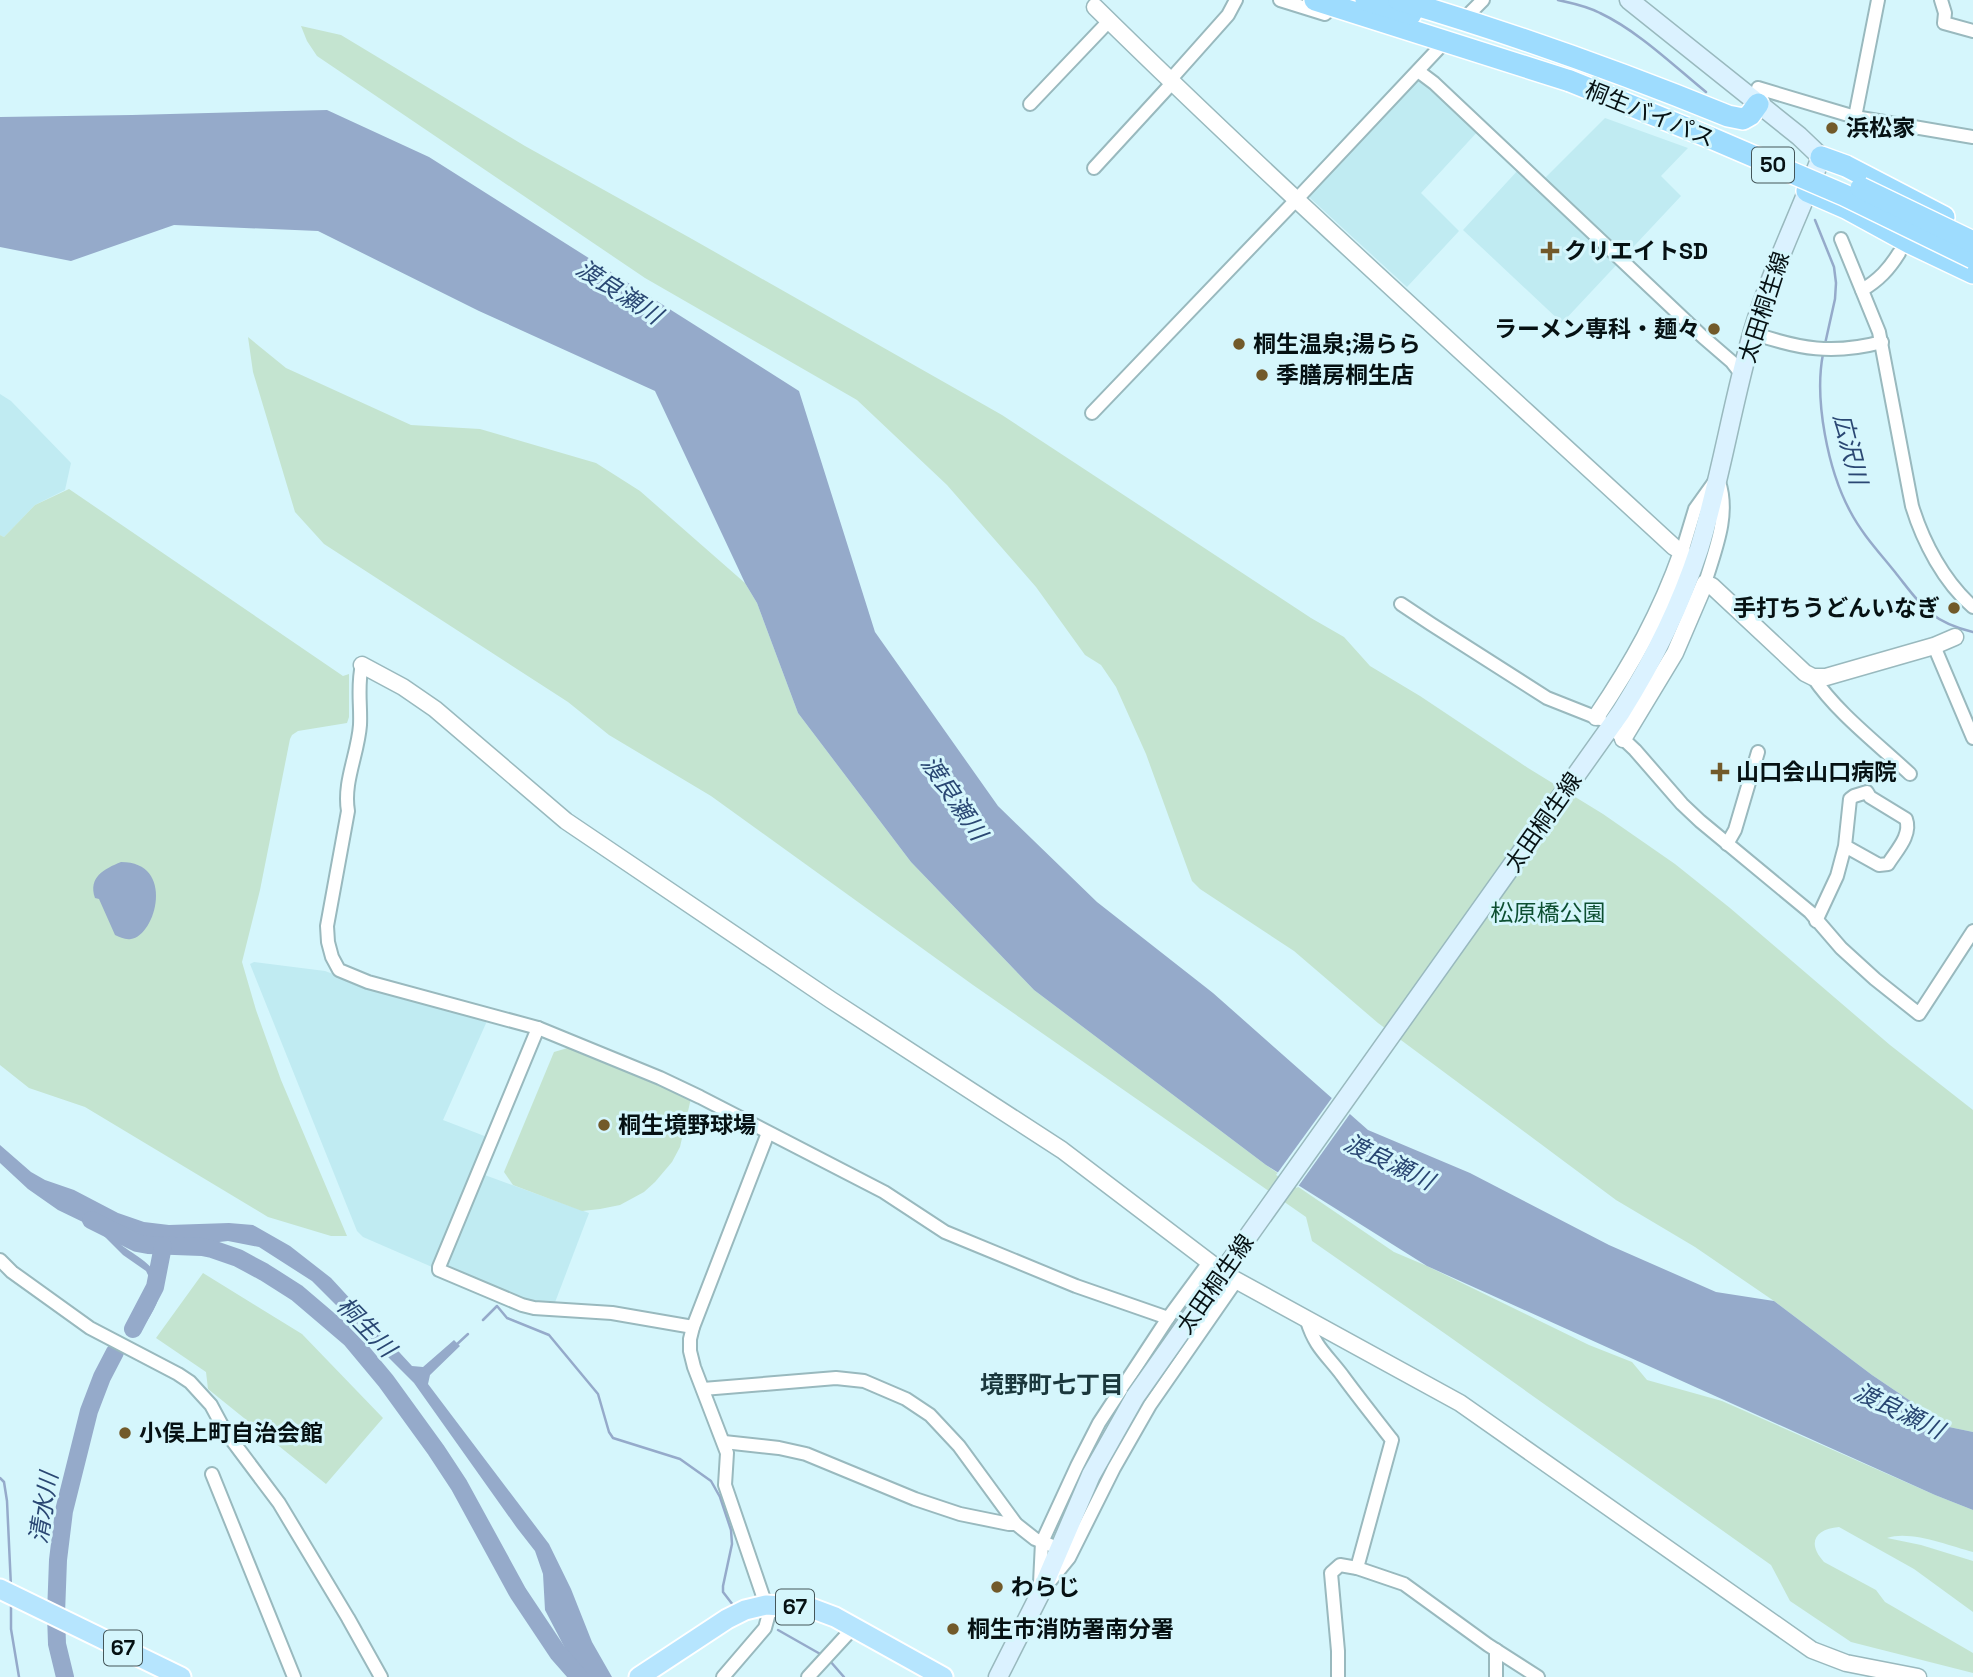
<svg xmlns="http://www.w3.org/2000/svg" width="1973" height="1677" viewBox="0 0 1973 1677" font-family="'Space Grotesk','Noto Sans JP',sans-serif">
<style>
.built{fill:#c0ebf2}
.green{fill:#c4e4d0}
.water{fill:#95aaca}
.pier{fill:#d5f6fc}
.lines{fill:none;stroke-linecap:round;stroke-linejoin:round}
.stream{stroke:#95aaca;stroke-width:2.5}
.river{stroke:#95aaca;stroke-width:18}
.minor-casing{stroke:#99b9be;stroke-width:16}
.tertiary-casing{stroke:#99b9be;stroke-width:19}
.secondary-casing{stroke:#99b9be;stroke-width:21}
.primary-casing{stroke:#fff;stroke-width:23}
.trunk-casing{stroke:#fff;stroke-width:24}
.minor{stroke:#fff;stroke-width:12}
.tertiary{stroke:#fff;stroke-width:16}
.secondary{stroke:#dbf2ff;stroke-width:18}
.primary{stroke:#b6e5fe;stroke-width:19}
.trunk{stroke:#9edcfe;stroke-width:21}
.secondary-bridge-casing{stroke:#99b9be;stroke-width:21;stroke-linecap:butt}
.trunk-bridge-casing{stroke:#fff;stroke-width:24;stroke-linecap:butt}
.secondary-bridge{stroke:#dbf2ff;stroke-width:18}
.trunk-bridge{stroke:#9edcfe;stroke-width:21}
.poi-dot{fill:#725a2a;stroke:#d5f6fc;stroke-width:2.5}
.labels{text-anchor:middle;stroke-width:6;stroke-linejoin:round;paint-order:stroke}
.shield{fill:#d5f6fc;stroke:#445659;stroke-width:2}
.shield-label{font-size:21px;font-weight:bold;fill:#061113}
.street-label{font-size:23px;fill:#061113;stroke:#d5f6fc}
.poi-label{font-size:23px;font-weight:bold;fill:#061113;stroke:#d5f6fc;text-anchor:start}
.park-label{font-size:23px;fill:#0d4f31;stroke:#d5f6fc}
.water-label{font-size:24px;font-style:italic;fill:#2a4773;stroke:#d5f6fc}
.neighbourhood-label{font-size:24px;font-weight:bold;fill:#1a373c;stroke:#d5f6fc}
</style>
<rect width="100%" height="100%" fill="#d5f6fc"/>
<!-- built -->
<g class="built">
<polygon points="1422,78 1479,130 1421,193 1459,231 1407,287 1309,197 1310,190 1414,80"/>
<polygon points="1605,118 1688,148 1661,176 1681,196 1562,323 1463,230 1519,169 1543,180"/>
<polygon points="0,394 11,401 71,463 65,490 35,505 4,537 0,535"/>
<polygon points="254,962 325,971 384,993 487,1021 443,1120 487,1137 432,1267 363,1237 357,1231 250,964"/>
<polygon points="482,1174 589,1213 554,1305 532,1301 447,1268 445,1264"/>
</g>
<!-- green -->
<g class="green">
<polygon points="301,26 341,35 525,146 692,239 1002,415 1311,618 1344,637 1370,666 1420,696 1528,768 1603,814 1675,864 1730,908 1890,1045 1973,1110 1973,1432 1949,1427 1872,1375 1774,1301 1695,1247 1616,1200 1378,1023 1294,951 1200,889 1192,881 1146,754 1116,687 1101,665 1085,655 1036,587 947,485 857,400 645,278 317,56 307,41"/>
<path d="M248,337L286,368L411,425L480,429L596,463L640,491L745,583L757,603L798,713L911,862L1034,990L1266,1165L1394,1252L1427,1266L1589,1345L1632,1362L1647,1380L1722,1401L1935,1495L1973,1510V1552C1949,1546 1911,1530 1887,1538L1921,1545L1973,1561V1612L1914,1569L1839,1527C1816,1529 1806,1542 1824,1562L1876,1590L1885,1602L1973,1653V1673L1851,1642L1790,1601L1771,1565L1447,1335L1312,1241L1306,1217L973,985L711,796L609,735L568,702L324,544L295,512L253,372Z"/>
<polygon points="69,489 343,676 349,674 349,717 347,723 298,731 292,735 290,739 260,890 242,962 256,1010 281,1080 347,1236 331,1236 268,1217 85,1107 29,1088 0,1065 0,535 4,537 35,505"/>
<polygon points="571,1047 691,1098 680,1147 672,1162 655,1182 644,1192 620,1205 600,1209 582,1211 513,1185 504,1172 554,1052"/>
<polygon points="203,1273 302,1334 383,1418 326,1484 208,1389 206,1372 156,1338"/>
</g>
<!-- water -->
<g class="water">
<polygon points="327,110 429,157 799,391 875,632 998,806 1097,902 1213,993 1368,1130 1470,1173 1609,1245 1716,1292 1774,1301 1872,1375 1949,1427 1973,1432 1973,1510 1935,1495 1427,1266 1266,1165 1034,990 911,862 798,713 757,603 745,583 655,391 479,311 318,231 174,225 71,261 0,247 0,117 132,115"/>
<path d="M121,862C176,862 156,936 131,939C125,940 120,937 115,935L99,899L95,898C88,877 104,869 121,862Z"/>
<path d="M0,1145L31,1172L45,1180L74,1190L118,1213L144,1222L169,1225L229,1223L253,1225L290,1246L331,1278L412,1366L423,1367L454,1340L460,1346L430,1375L428,1384L549,1544L571,1589L592,1642L612,1677H580L545,1610L543,1574L535,1551L517,1528L414,1383L312,1281L259,1247L228,1241L201,1244H176L146,1239L111,1227C116,1245 125,1247 140,1258C174,1282 158,1305 139,1333L128,1325L145,1302L151,1288V1281L146,1271L123,1255L101,1233L87,1224L58,1210L28,1189L0,1163Z"/>
</g>
<!-- pier -->
<polygon class="pier" points="1334,1095 1352,1111 1297,1188 1276,1175"/>
<g class="lines">
<!-- stream -->
<g class="stream">
<path d="M1558,0C1572,3 1587,6 1600,13C1638,31 1673,65 1706,92"/>
<polyline points="1815,220 1834,267 1836,283 1835,299 1825,344"/>
<path d="M1823,354C1814,400 1828,470 1850,511C1862,534 1879,552 1895,572C1921,605 1930,622 1973,632"/>
<polyline points="483,1320 497,1306 507,1318 549,1335 598,1394 609,1432 613,1438 680,1459 711,1481 720,1497 731,1530 732,1544 723,1586 723,1592 733,1605"/>
<polyline points="455,1346 468,1334"/>
<polyline points="0,1478 4,1482 7,1501 11,1587"/>
<polyline points="11,1604 11,1629 19,1677"/>
<polyline points="778,1630 822,1655"/>
<polyline points="830,1661 844,1677"/>
</g>
<!-- river -->
<g class="river">
<polyline points="91,1220 137,1243 148,1245 202,1247 212,1249 238,1258 264,1272 297,1293 351,1339 386,1381 436,1450 459,1485 518,1593 558,1653 579,1677"/>
<polyline points="133,1329 155,1287 163,1246"/>
<polyline points="65,1677 57,1644 56,1614 58,1560 64,1511 89,1411 102,1377 115,1352"/>
</g>
<defs>
<g id="minor">
<polyline points="1280,0 1325,14"/>
<polyline points="1941,0 1945,13 1944,23 1973,31"/>
<polyline points="1461,22 1483,0"/>
<polyline points="1418,71 1434,83 1703,337 1732,362 1742,375"/>
<polyline points="1171,79 1228,15 1236,0"/>
<polyline points="1030,104 1109,21"/>
<polyline points="1758,104 1756,99 1758,88 1855,117 1973,137"/>
<polyline points="1855,117 1878,0"/>
<polyline points="1094,168 1173,82"/>
<path d="M1841,239L1879,332L1912,506C1923,542 1944,582 1973,607"/>
<path d="M1862,290C1879,280 1889,269 1899,253"/>
<path d="M1753,333C1799,349 1833,355 1882,342"/>
<polyline points="1092,413 1296,200 1439,48"/>
<polyline points="1682,552 1695,509 1715,481"/>
<path d="M1705,583C1715,550 1730,515 1719,482"/>
<polyline points="1401,604 1431,624 1547,698 1600,719"/>
<polyline points="1934,646 1973,738"/>
<path d="M362,665C357,686 361,705 360,725C358,754 343,782 348,811L327,926L328,942L332,957L339,970L368,982L538,1028L660,1078L700,1097L884,1192L945,1232L1076,1286L1168,1318"/>
<path d="M1813,677C1836,712 1878,744 1910,774"/>
<polyline points="1618,734 1635,750 1682,804 1700,821 1810,912 1841,948 1875,979 1919,1014 1973,931"/>
<polyline points="1727,844 1735,830 1758,752"/>
<path d="M1816,921L1837,876L1845,846L1850,799L1854,796L1867,792L1870,797L1906,819C1912,835 1896,851 1888,864L1879,865L1845,846"/>
<polyline points="538,1028 439,1267 439,1270 522,1305 534,1308 612,1313 693,1327"/>
<polyline points="0,1260 12,1272 90,1328 178,1374 190,1382 211,1405 225,1431 279,1503 348,1618 381,1677"/>
<path d="M1307,1321C1315,1347 1326,1354 1342,1375C1358,1397 1375,1418 1392,1440L1357,1568"/>
<polyline points="703,1389 836,1378 864,1381 906,1399 930,1415 959,1446 1016,1524 1035,1539 1058,1548"/>
<polyline points="724,1442 779,1448 806,1454 915,1499 960,1514 1009,1524 1016,1524"/>
<polyline points="212,1474 294,1677"/>
<polyline points="1051,1580 1069,1558 1114,1468 1150,1405 1236,1281"/>
<polyline points="1040,1583 1042,1542 1077,1466 1099,1423 1168,1318 1210,1261"/>
<polyline points="1496,1650 1496,1677"/>
<polyline points="723,1677 765,1628 768,1617 766,1605 725,1485 727,1453 694,1367 690,1351 690,1339 693,1327 768,1133"/>
<polyline points="808,1677 854,1627"/>
<polyline points="1338,1677 1338,1651 1331,1573 1340,1565 1357,1568 1404,1584 1488,1645 1538,1677"/>
</g>
<g id="tertiary">
<path d="M1095,7C1283,192 1480,368 1674,547L1682,552C1660,614 1633,662 1596,717"/>
<polyline points="362,665 403,687 435,709 566,821 831,1000 1062,1150 1212,1264"/>
<polyline points="1623,739 1675,653 1705,583 1712,586 1805,673 1813,677 1826,677 1934,646 1955,637"/>
<polyline points="1232,1278 1460,1403 1812,1650 1846,1663 1918,1677"/>
</g>
<g id="secondary">
<path d="M1232,1259L1621,712C1653,661 1680,607 1699,549C1721,478 1732,403 1753,331C1771,271 1799,216 1821,157L1799,136L1629,0"/>
<polyline points="998,1677 1040,1594 1091,1475 1135,1397"/>
</g>
<g id="primary">
<polyline points="0,1589 181,1677"/>
<polyline points="639,1677 727,1619 745,1610 766,1605 811,1608 835,1617 943,1677"/>
</g>
<g id="trunk">
<polyline points="1315,0 1570,81"/>
<polyline points="1366,0 1411,14"/>
<path d="M1399,0C1511,33 1620,72 1728,116L1743,119L1750,115L1758,104"/>
<polyline points="1821,157 1846,166 1944,217"/>
<polyline points="1807,191 1846,208 1910,243 1973,273"/>
</g>
</defs>
<!-- minor casing -->
<use href="#minor" class="minor-casing"/>
<!-- tertiary casing -->
<use href="#tertiary" class="tertiary-casing"/>
<!-- secondary casing -->
<use href="#secondary" class="secondary-casing"/>
<!-- primary casing -->
<use href="#primary" class="primary-casing"/>
<!-- trunk casing -->
<use href="#trunk" class="trunk-casing"/>
<!-- minor -->
<use href="#minor" class="minor"/>
<!-- tertiary -->
<use href="#tertiary" class="tertiary"/>
<!-- secondary -->
<use href="#secondary" class="secondary"/>
<!-- primary -->
<use href="#primary" class="primary"/>
<!-- trunk -->
<use href="#trunk" class="trunk"/>
<defs>
<polyline id="secondary-bridge" points="1135,1397 1232,1259"/>
<g id="trunk-bridge">
<polyline points="1570,81 1711,138 1844,195 1973,258"/>
<polyline points="1861,188 1973,242"/>
</g>
</defs>
<!-- secondary-bridge casing -->
<use href="#secondary-bridge" class="secondary-bridge-casing"/>
<!-- trunk-bridge casing -->
<use href="#trunk-bridge" class="trunk-bridge-casing"/>
<!-- secondary-bridge -->
<use href="#secondary-bridge" class="secondary-bridge"/>
<!-- trunk-bridge -->
<use href="#trunk-bridge" class="trunk-bridge"/>
</g>
<!-- markers -->
<g class="poi-dot">
<circle cx="1832" cy="128" r="7"/>
<path d="M1546.5 240.5h7v7h7v7h-7v7h-7v-7h-7v-7h7z"/>
<circle cx="1714" cy="329" r="7"/>
<circle cx="1239" cy="344" r="7"/>
<circle cx="1262" cy="375" r="7"/>
<circle cx="1954" cy="608" r="7"/>
<path d="M1716.5 761.5h7v7h7v7h-7v7h-7v-7h-7v-7h7z"/>
<circle cx="604" cy="1125" r="7"/>
<circle cx="125" cy="1433" r="7"/>
<circle cx="997" cy="1587" r="7"/>
<circle cx="953" cy="1629" r="7"/>
</g>
<g class="labels">
<!-- shield labels -->
<g class="shield">
<rect x="1752" y="147.5" width="42" height="35" rx="5"/>
<rect x="776" y="1589.5" width="38" height="35" rx="5"/>
<rect x="104" y="1630.5" width="38" height="35" rx="5"/>
</g>
<g class="shield-label">
<text x="1773" y="172">50</text>
<text x="795" y="1614">67</text>
<text x="123" y="1655">67</text>
</g>
<!-- street labels -->
<g class="street-label">
<text transform="translate(1650 114) rotate(22)" y="8">桐生バイパス</text>
<text transform="translate(1764 307) rotate(-72)" y="8">太田桐生線</text>
<text transform="translate(1543 822) rotate(-55)" y="8">太田桐生線</text>
<text transform="translate(1215 1284) rotate(-55)" y="8">太田桐生線</text>
</g>
<!-- poi labels -->
<g class="poi-label">
<text x="1846" y="136">浜松家</text>
<text x="1564" y="259">クリエイトSD</text>
<text x="1700" y="337" text-anchor="end">ラーメン専科・麺々</text>
<text x="1253" y="352">桐生温泉;湯らら</text>
<text x="1276" y="383">季膳房桐生店</text>
<text x="1940" y="616" text-anchor="end">手打ちうどんいなぎ</text>
<text x="1736" y="780">山口会山口病院</text>
<text x="618" y="1133">桐生境野球場</text>
<text x="139" y="1441">小俣上町自治会館</text>
<text x="1011" y="1595">わらじ</text>
<text x="967" y="1637">桐生市消防署南分署</text>
</g>
<!-- park labels -->
<g class="park-label">
<text x="1548" y="921">松原橋公園</text>
</g>
<!-- water labels -->
<g class="water-label">
<text transform="translate(619 292) rotate(33)" y="8">渡良瀬川</text>
<text transform="translate(1850 449) rotate(76)" y="8">広沢川</text>
<text transform="translate(954 798) rotate(56)" y="8">渡良瀬川</text>
<text transform="translate(1389 1162) rotate(26)" y="8">渡良瀬川</text>
<text transform="translate(366 1327) rotate(46)" y="8">桐生川</text>
<text transform="translate(1899 1411) rotate(26)" y="8">渡良瀬川</text>
<text transform="translate(44 1508) rotate(-81)" y="8">清水川</text>
</g>
<!-- neighbourhood labels -->
<g class="neighbourhood-label">
<text x="1052" y="1393">境野町七丁目</text>
</g>
</g>
</svg>
